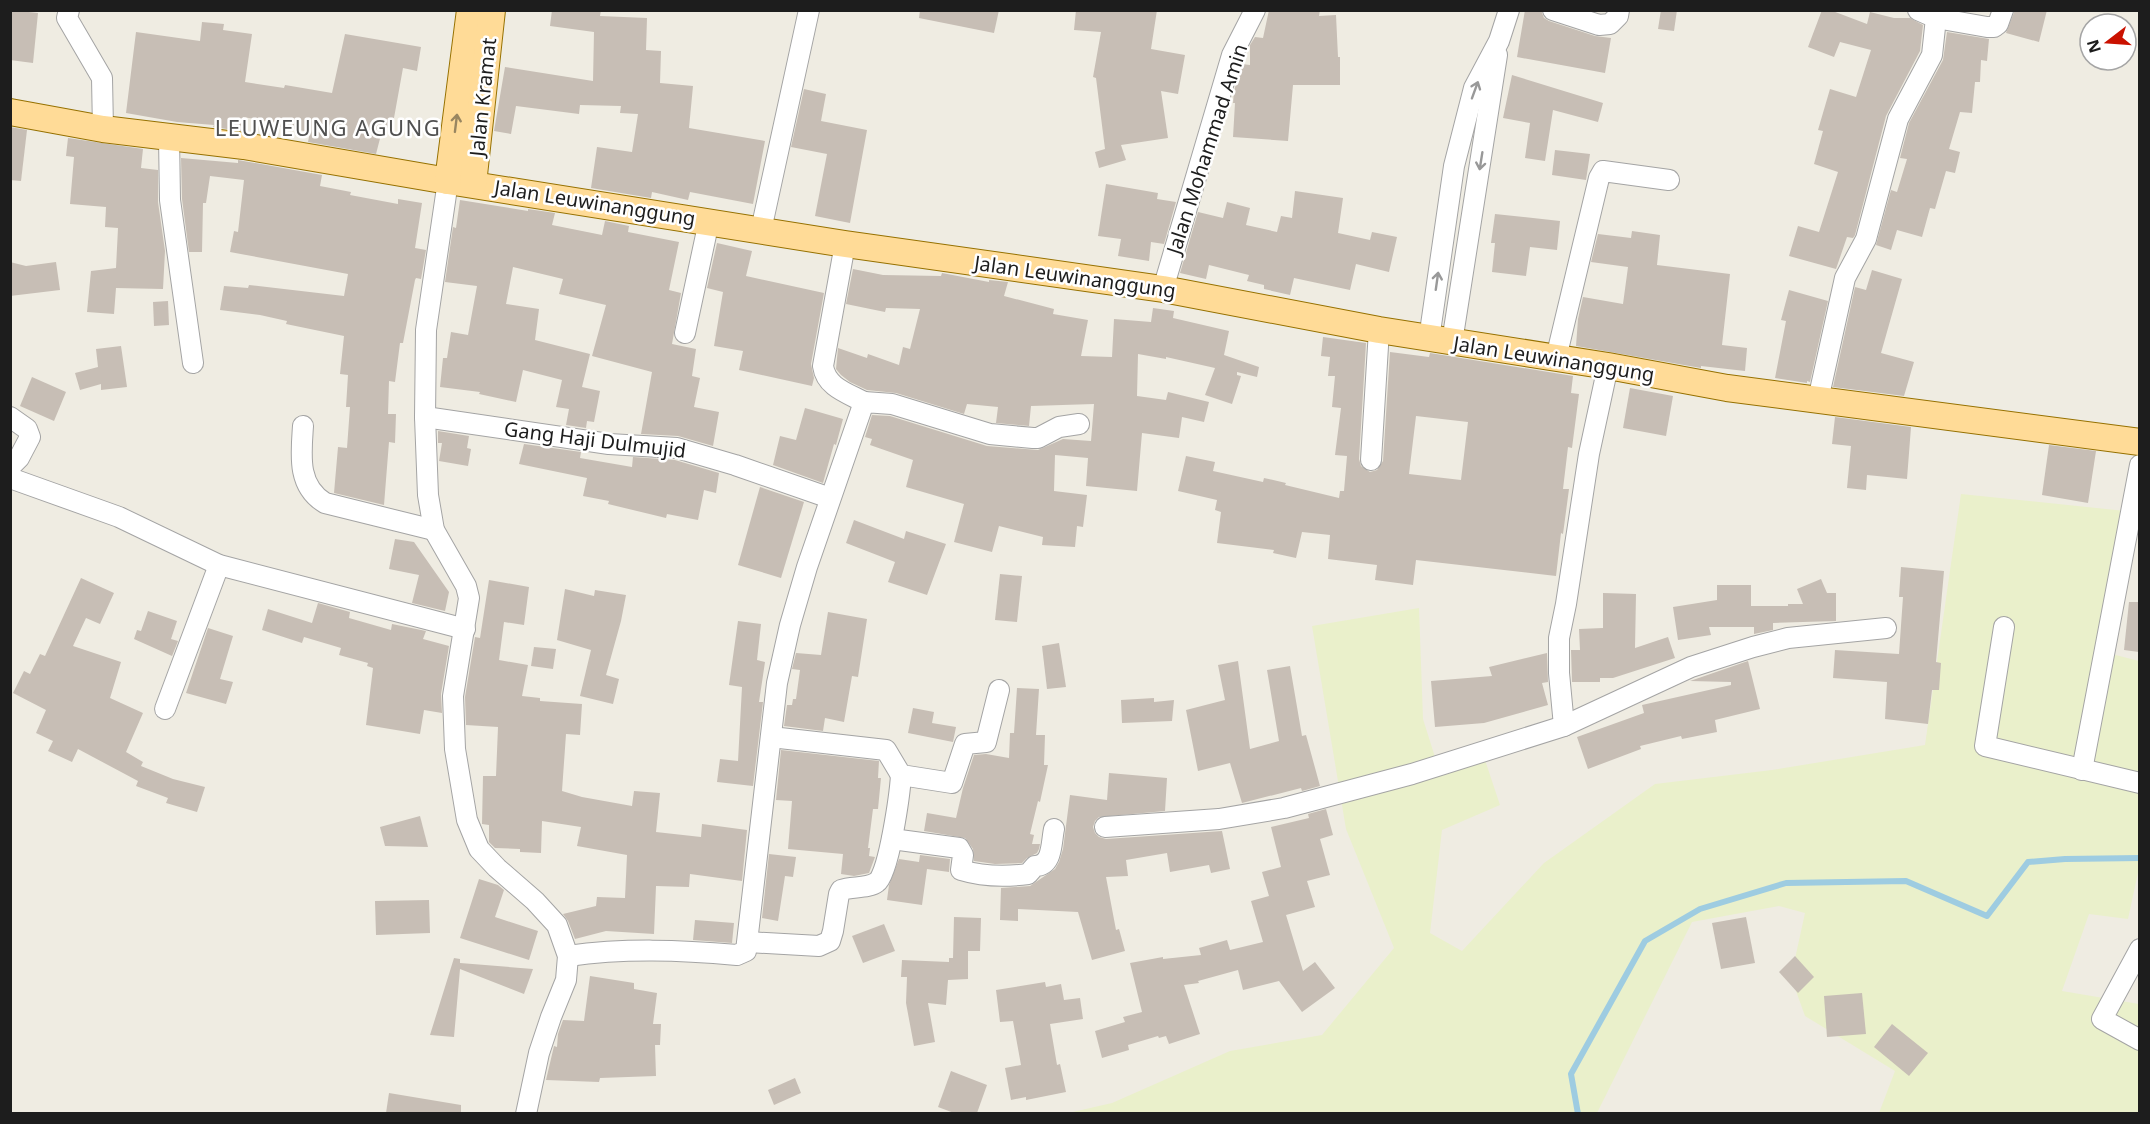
<svg xmlns="http://www.w3.org/2000/svg" width="2150" height="1124" viewBox="0 0 2150 1124" font-family="'Noto Sans',sans-serif">
<style>
.farmland{fill:#eaf0cb}
.lines{fill:none;stroke-linecap:round;stroke-linejoin:round}
.stream{stroke:#9ecce1;stroke-width:6}
.building{fill:#c7beb5;fill-rule:evenodd}
.minor-casing{stroke:#a4a4a4;stroke-width:22}
.major-casing{stroke:#967100;stroke-width:28}
.minor{stroke:#fff;stroke-width:20}
.major{stroke:#ffdb97;stroke-width:26}
.oneway{stroke:#999}
.oneway2{stroke:#998660}
.labels{text-anchor:middle;stroke-width:5;stroke-linejoin:round;paint-order:stroke}
.street-label{font-size:20px;fill:#1d1d1d;stroke:#fff}
.quarter-label{font-size:22px;letter-spacing:1.5px;fill:#505050;stroke:#fff}
</style>
<rect width="100%" height="100%" fill="#efece2"/>
<!-- farmland -->
<polygon class="farmland" points="1961,494 2135,512 2100,651 2139,661 2139,868 2128,919 2089,914 2062,991 2139,1004 2140,1112 2137,1113 1879,1113 1895,1071 1805,1016 1791,977 1805,913 1779,906 1692,922 1597,1113 1064,1114 1112,1103 1230,1051 1322,1035 1394,948 1346,829 1312,626 1419,608 1423,719 1441,776 1485,760 1500,805 1442,830 1430,933 1462,951 1544,863 1655,784 1772,770 1925,745"/>
<g class="lines">
<!-- stream -->
<polyline class="stream" points="1578,1114 1571,1074 1645,941 1700,909 1786,883 1906,881 1987,916 2028,862 2065,859 2140,858"/>
</g>
<!-- building -->
<g class="building">
<polygon points="10,10 38,13 33,63 10,60"/>
<polygon points="552,10 601,10 600,16 647,18 646,50 661,51 660,83 693,86 689,128 765,141 753,204 690,192 688,200 652,192 651,198 591,188 597,147 632,152 638,114 620,113 621,106 580,105 579,114 516,106 511,134 494,131 505,67 593,81 594,32 550,26"/>
<polygon points="920,10 999,10 994,33 919,18"/>
<polygon points="1076,10 1113,12 1113,10 1157,10 1151,49 1185,55 1178,94 1161,91 1168,138 1121,145 1126,160 1099,168 1095,152 1105,149 1096,78 1093,77 1101,32 1074,30"/>
<polygon points="1269,10 1320,10 1319,16 1336,15 1338,57 1340,57 1340,85 1293,85 1288,141 1233,137 1235,103 1233,103 1234,91 1242,64 1250,65 1250,45 1255,37 1263,38"/>
<polygon points="1525,10 1541,10 1544,18 1549,21 1595,36 1611,38 1605,73 1517,57"/>
<polygon points="1661,10 1677,10 1674,31 1658,29"/>
<polygon points="1822,10 1830,10 1867,24 1870,12 1894,18 1910,18 1923,25 1920,51 1886,116 1855,235 1853,238 1847,237 1836,269 1789,256 1798,226 1819,232 1838,172 1814,164 1823,131 1818,130 1830,89 1856,97 1871,50 1840,42 1834,57 1808,47"/>
<polygon points="2015,10 2047,10 2039,42 2006,33"/>
<polygon points="202,22 224,24 223,30 252,34 245,82 284,88 285,85 332,93 345,34 421,47 417,71 403,68 392,129 383,127 376,154 308,142 310,132 277,126 277,123 243,117 241,131 213,127 214,125 177,122 126,113 136,32 200,41"/>
<polygon points="1947,32 1989,39 1987,61 1981,60 1980,82 1975,82 1972,113 1960,112 1949,149 1960,152 1955,173 1946,171 1935,209 1930,208 1922,237 1897,230 1891,250 1876,245 1891,190 1897,192 1907,159 1900,158 1909,123 1943,60"/>
<polygon points="1512,75 1603,103 1598,122 1553,110 1545,161 1525,158 1530,123 1503,118"/>
<polygon points="804,89 826,94 821,121 867,130 850,223 815,216 827,154 791,147"/>
<polygon points="10,127 27,130 21,181 10,180"/>
<polygon points="68,138 143,149 141,168 158,170 158,202 165,251 163,289 116,288 114,314 87,312 91,271 116,268 118,228 105,227 106,207 70,204 74,157 66,156"/>
<polygon points="1555,150 1590,154 1586,180 1552,175"/>
<polygon points="181,158 238,163 238,160 322,175 320,186 351,192 350,195 398,204 398,199 422,203 415,248 426,250 421,279 416,278 415,280 403,343 400,343 395,382 389,381 388,414 396,414 395,443 389,442 384,505 334,493 338,447 347,448 350,407 346,407 348,375 340,374 344,336 286,324 287,321 260,315 220,310 224,286 248,288 249,285 344,296 348,274 230,252 234,231 238,232 244,180 210,176 206,203 203,203 202,252 189,252 182,199"/>
<polygon points="1106,184 1158,193 1157,199 1176,202 1164,244 1151,242 1149,261 1118,256 1121,239 1098,236"/>
<polygon points="1295,191 1343,198 1338,233 1370,240 1372,232 1397,237 1389,272 1356,264 1350,290 1294,278 1290,295 1264,289 1264,285 1247,281 1249,275 1209,265 1206,279 1180,273 1198,212 1223,218 1227,202 1250,208 1246,225 1277,232 1281,216 1292,218"/>
<polygon points="460,200 528,211 528,209 555,213 552,225 602,235 605,221 629,226 628,232 679,242 669,290 681,293 672,344 696,349 692,376 700,378 694,407 719,412 713,446 678,436 641,434 652,372 592,356 606,305 559,294 563,279 513,267 506,304 539,309 535,340 590,354 582,387 600,391 594,422 587,421 586,428 566,425 569,409 556,407 562,380 523,370 516,402 479,394 480,392 440,387 443,358 447,358 451,332 468,335 477,286 445,282 453,227 456,228"/>
<polygon points="1495,214 1560,221 1557,250 1530,247 1526,276 1492,272 1495,243 1491,243"/>
<polygon points="1632,231 1660,235 1657,265 1730,274 1722,345 1747,348 1745,371 1701,366 1701,368 1576,346 1578,319 1583,297 1623,304 1628,267 1591,262 1598,234 1631,238"/>
<polygon points="717,243 752,251 746,276 824,293 811,364 814,378 812,386 739,370 743,351 714,346 723,292 707,288"/>
<polygon points="10,262 26,266 56,262 60,290 10,296"/>
<polygon points="853,269 883,275 941,276 942,273 989,282 989,280 1008,282 1004,296 1054,309 1053,314 1088,320 1081,356 1112,357 1114,319 1151,322 1153,308 1174,311 1173,318 1229,331 1224,355 1259,367 1257,377 1237,372 1237,375 1241,376 1232,404 1205,395 1215,368 1166,357 1166,359 1138,354 1137,396 1166,400 1168,392 1209,402 1204,422 1182,417 1179,438 1142,433 1137,491 1086,486 1088,458 1055,455 1054,491 1087,495 1083,527 1077,526 1075,547 1042,545 1043,537 999,526 992,552 954,542 964,504 906,487 913,460 870,445 872,439 865,437 872,415 890,416 987,446 1038,450 1063,439 1091,441 1094,404 1031,406 1029,426 996,423 998,407 967,404 964,414 896,393 867,390 850,382 841,375 836,369 838,348 867,358 868,354 899,365 903,347 910,349 920,309 886,308 885,312 846,304"/>
<polygon points="1872,270 1902,279 1881,353 1914,362 1904,396 1833,387 1855,287 1866,290"/>
<polygon points="1789,290 1828,301 1810,382 1807,381 1807,383 1775,378 1786,321 1781,320"/>
<polygon points="168,301 169,325 154,326 153,302"/>
<path d="M1323,337L1366,343L1359,459L1361,466L1370,472L1377,470L1383,461L1390,352L1429,357L1430,353L1573,376L1571,393L1579,394L1572,448L1568,447L1563,489H1569L1563,534L1561,533L1556,576L1416,560L1413,585L1375,580L1377,565L1328,559L1330,535L1302,532L1296,558L1273,553L1274,550L1217,543L1221,512L1215,510L1217,500L1178,491L1186,456L1215,462L1213,471L1263,482L1264,478L1286,483L1285,485L1339,498L1340,491H1344L1347,456L1335,455L1341,408L1332,407L1335,376H1328L1330,357L1321,356ZM1416,416L1468,422L1461,480L1409,474Z"/>
<polygon points="121,346 127,387 101,390 101,384 80,390 75,373 98,367 96,349"/>
<polygon points="32,377 66,392 54,421 20,406"/>
<polygon points="1630,388 1673,396 1666,436 1623,428"/>
<polygon points="805,408 843,419 836,445 834,444 823,483 773,465 780,436 796,440"/>
<polygon points="1835,417 1911,427 1907,479 1867,475 1866,490 1847,488 1851,446 1832,444"/>
<polygon points="438,431 469,436 467,448 471,449 468,466 439,461 442,443 438,443"/>
<polygon points="524,444 581,452 580,458 632,467 633,457 675,460 719,473 716,493 704,490 698,520 667,514 666,518 608,504 609,501 583,496 587,478 519,464"/>
<polygon points="2049,445 2096,451 2088,503 2042,495"/>
<polygon points="760,487 804,502 781,578 738,565"/>
<polygon points="854,520 904,539 906,531 946,544 927,595 888,582 895,562 846,543"/>
<polygon points="395,539 414,542 449,592 445,611 412,603 419,575 389,569"/>
<polygon points="1901,567 1944,571 1936,662 1941,663 1939,690 1932,690 1928,724 1885,719 1887,682 1833,678 1835,650 1899,654 1903,597 1899,597"/>
<polygon points="1000,574 1022,576 1017,622 995,620"/>
<polygon points="81,578 114,593 100,624 86,618 73,646 121,662 110,698 143,713 126,752 143,762 141,766 173,779 205,787 197,812 166,803 168,798 136,786 138,781 78,749 72,762 48,751 53,741 36,733 46,710 13,693 24,671 30,674 40,654 45,656"/>
<polygon points="1821,579 1827,593 1836,593 1836,621 1773,623 1773,630 1754,634 1754,627 1709,627 1711,635 1678,640 1673,607 1717,600 1717,585 1751,585 1751,606 1788,606 1788,604 1803,604 1797,589"/>
<polygon points="489,580 529,587 524,625 504,622 499,660 528,665 522,696 540,698 540,701 582,704 580,735 566,734 562,791 582,797 632,806 634,791 660,793 656,832 701,837 702,824 747,830 742,881 690,874 689,887 656,886 654,934 606,931 575,939 568,921 563,914 596,906 597,897 625,898 627,855 577,846 581,827 542,821 541,853 520,852 520,849 495,848 489,842 489,825 482,824 483,776 496,776 498,727 466,725 465,697 475,637 480,638"/>
<polygon points="565,589 594,596 595,590 626,595 621,621 606,675 619,679 613,704 580,696 591,650 557,640"/>
<polygon points="1603,593 1636,594 1635,648 1668,637 1675,658 1613,678 1600,678 1600,682 1572,682 1571,650 1580,650 1579,629 1603,628"/>
<polygon points="2129,602 2139,602 2139,652 2124,650"/>
<polygon points="318,603 350,612 349,618 391,630 392,624 426,631 423,639 449,646 441,694 442,713 424,710 420,734 366,725 373,668 367,666 368,663 339,655 341,648 304,637 302,643 262,630 268,609 312,623"/>
<polygon points="148,611 177,621 171,639 178,641 172,656 134,639 137,630 141,631"/>
<polygon points="828,612 867,619 858,677 852,676 844,722 825,718 823,731 784,726 787,705 792,705 793,699 796,699 800,670 792,669 796,653 821,655"/>
<polygon points="738,621 761,624 757,660 765,662 759,702 763,702 753,786 717,782 720,759 738,761 742,687 729,685"/>
<polygon points="208,628 233,636 220,679 233,682 226,704 186,693"/>
<polygon points="1059,643 1066,687 1047,689 1042,646"/>
<polygon points="534,647 556,649 553,669 531,666"/>
<polygon points="1547,653 1548,682 1542,683 1548,705 1484,723 1435,727 1431,681 1492,676 1489,667"/>
<polygon points="1238,661 1250,749 1279,741 1267,670 1290,666 1302,736 1306,735 1320,786 1302,791 1301,788 1242,803 1230,763 1198,771 1186,710 1225,700 1218,665"/>
<polygon points="1748,661 1760,709 1715,720 1717,732 1682,739 1681,736 1640,746 1641,749 1588,769 1577,737 1644,713 1642,705 1731,685 1731,682 1690,681"/>
<polygon points="1017,688 1039,689 1036,735 1045,735 1044,765 1048,765 1040,802 1038,801 1030,834 1034,835 1032,844 1040,844 1039,849 1037,853 1027,858 1022,863 995,864 974,861 973,849 965,838 924,831 927,813 956,818 963,788 974,755 986,754 1009,758 1010,733 1014,733"/>
<polygon points="1154,698 1154,702 1174,700 1172,721 1122,723 1121,700"/>
<polygon points="913,708 934,712 932,723 956,727 953,742 908,733"/>
<polygon points="781,750 879,761 878,778 881,778 878,809 873,809 868,848 870,848 869,856 875,857 869,873 854,876 841,874 843,854 788,849 792,801 776,800"/>
<polygon points="1109,773 1167,778 1165,811 1099,817 1095,821 1093,827 1095,833 1099,837 1106,839 1222,831 1230,869 1211,873 1209,865 1170,872 1167,853 1126,860 1128,876 1106,877 1116,930 1119,929 1125,951 1092,960 1078,912 1018,909 1018,921 1000,920 1001,888 1030,886 1055,869 1059,862 1063,849 1070,795 1107,800"/>
<polygon points="1326,809 1333,835 1320,839 1330,875 1307,881 1315,907 1286,915 1303,971 1315,962 1335,988 1302,1012 1279,981 1243,990 1238,970 1198,981 1199,983 1184,985 1200,1034 1169,1044 1166,1036 1159,1038 1158,1036 1128,1045 1129,1050 1102,1058 1095,1031 1125,1022 1123,1017 1142,1012 1130,963 1163,957 1163,959 1201,955 1199,948 1227,940 1230,950 1263,942 1251,901 1269,896 1262,872 1281,867 1271,827 1309,818 1308,814"/>
<polygon points="420,816 428,847 385,846 380,827"/>
<polygon points="769,854 796,857 793,877 785,876 778,921 762,918"/>
<polygon points="920,855 950,859 949,872 927,869 922,905 887,900 889,885 899,859 919,862"/>
<polygon points="479,879 498,885 504,890 495,917 538,931 529,960 460,938"/>
<polygon points="429,900 430,933 376,935 375,901"/>
<polygon points="954,917 981,918 980,951 968,951 968,979 948,980 946,1005 928,1003 935,1042 914,1046 906,1003 907,977 901,977 902,960 949,962 949,958 953,958"/>
<polygon points="1746,917 1755,963 1721,969 1712,923"/>
<polygon points="695,920 734,923 732,943 693,940"/>
<polygon points="884,924 895,951 863,963 852,936"/>
<polygon points="1795,956 1814,977 1798,993 1779,972"/>
<polygon points="454,958 460,959 460,963 533,969 524,994 460,969 454,1037 430,1035"/>
<polygon points="590,976 634,983 634,989 657,993 653,1024 661,1024 660,1045 655,1045 656,1076 600,1078 599,1082 546,1080 554,1046 557,1047 558,1034 563,1020 584,1021"/>
<polygon points="1045,982 1046,987 1061,984 1064,1000 1080,998 1083,1019 1050,1024 1057,1065 1060,1064 1066,1092 1026,1100 1026,1097 1011,1100 1005,1068 1021,1065 1013,1021 1000,1022 996,990"/>
<polygon points="1862,993 1866,1034 1827,1037 1824,996"/>
<polygon points="1892,1024 1928,1053 1909,1076 1874,1047"/>
<polygon points="951,1071 987,1085 977,1113 954,1113 938,1107"/>
<polygon points="795,1078 801,1093 774,1105 768,1090"/>
<polygon points="389,1093 461,1105 461,1113 386,1113"/>
</g>
<g class="lines">
<defs>
<g id="minor">
<polyline points="69,10 67,18 102,78 103,129"/>
<polyline points="1553,10 1599,25 1610,24 1618,16 1619,10"/>
<polyline points="1918,10 1936,18 1987,27 1994,27 1998,24 2003,10"/>
<polyline points="169,138 170,200 193,363"/>
<polyline points="448,181 426,330 425,417 428,495 434,530 466,586 469,598 453,696 455,749 467,820 479,849 497,868 535,901 557,925 568,956 566,980 551,1017 539,1053 526,1114"/>
<polyline points="761,230 809,10"/>
<path d="M845,244L823,366C826,387 847,393 864,402"/>
<polyline points="1163,289 1232,55 1255,10"/>
<polyline points="685,333 709,221"/>
<polyline points="1429,339 1454,166 1474,88 1499,41 1509,10"/>
<polyline points="1452,342 1497,55"/>
<polyline points="1556,358 1599,178 1603,171 1669,180"/>
<polyline points="1818,400 1845,278 1866,239 1898,119 1932,55 1936,18"/>
<polyline points="10,417 27,429 30,437 19,458 10,467"/>
<polyline points="425,417 609,444 677,448 735,465 830,498"/>
<path d="M303,426C301,455 297,486 325,503L434,530"/>
<polyline points="1371,460 1379,330"/>
<polyline points="10,478 119,517 219,565 465,629"/>
<polyline points="2004,627 1985,746 2140,783"/>
<polyline points="165,709 219,565"/>
<polyline points="1564,726 1691,667 1753,647 1788,638 1886,628"/>
<polyline points="771,737 886,750 901,775 952,783 965,744 986,742 999,690"/>
<polyline points="2082,770 2140,465"/>
<polyline points="1105,827 1219,819 1284,808 1412,774 1564,726 1559,673 1559,638 1566,604 1589,454 1608,366"/>
<path d="M892,839L959,848L963,855L961,870C984,877 1006,877 1028,874L1035,866C1053,866 1051,843 1054,829"/>
<path d="M748,942L819,946L830,941L833,931L839,894L841,890C852,886 868,889 877,882C889,874 900,792 901,775"/>
<polyline points="2140,949 2102,1019 2140,1040"/>
<path d="M568,956C625,948 680,950 737,955L746,951L777,683L790,625L807,567L864,402L892,404L990,434L1033,438H1038L1059,427L1079,424"/>
</g>
<g id="major">
<polyline points="10,112 103,129 244,146 448,181 845,244 1163,289 1379,330 1608,366 1727,388 2140,442"/>
<polyline points="448,181 470,10"/>
<polyline points="473,184 492,10"/>
</g>
</defs>
<!-- minor casing -->
<use href="#minor" class="minor-casing"/>
<!-- major casing -->
<use href="#major" class="major-casing"/>
<!-- minor -->
<use href="#minor" class="minor"/>
<!-- major -->
<use href="#major" class="major"/>
</g>
<!-- one-way arrows -->
<defs><path id="oneway-shaft" d="M-6 0H5M1.5-3L5.5 0L1.5 3" fill="none" stroke-width="1.6" stroke-linecap="round" stroke-linejoin="round" transform="scale(1.5)"/></defs>
<g class="oneway">
<use href="#oneway-shaft" transform="translate(1475 90) rotate(-70)"/>
<use href="#oneway-shaft" transform="translate(1481 161) rotate(99)"/>
<use href="#oneway-shaft" transform="translate(1437 281) rotate(-82)"/>
</g>
<use class="oneway2" href="#oneway-shaft" transform="translate(456 123) rotate(-83)"/>
<g class="labels">
<!-- street labels -->
<g class="street-label">
<text transform="translate(483 97) rotate(-84)" y="7">Jalan Kramat</text>
<text transform="translate(1207 149) rotate(-72)" y="7">Jalan Mohammad Amin</text>
<text transform="translate(595 203) rotate(9)" y="7">Jalan Leuwinanggung</text>
<text transform="translate(1075 277) rotate(8)" y="7">Jalan Leuwinanggung</text>
<text transform="translate(1554 359) rotate(9)" y="7">Jalan Leuwinanggung</text>
<text transform="translate(595 440) rotate(7)" y="7">Gang Haji Dulmujid</text>
</g>
<!-- quarter labels -->
<g class="quarter-label">
<text x="328" y="136">LEUWEUNG AGUNG</text>
</g>
</g>
<!-- border -->
<rect width="2150" height="1124" fill="none" stroke="#1d1d1d" stroke-width="24"/>
<!-- north arrow -->
<g transform="translate(2108 42) rotate(253)"><circle r="28" fill="#ffffff" stroke="#a5a5a5" stroke-width="1.5"/>
<path d="M0-4.5L10 22L0 15L-10 22Z" fill="#ca1100"/>
<text y="-9" font-size="16" font-weight="bold" text-anchor="middle" fill="#1d1d1d">N</text>
</g>
</svg>
